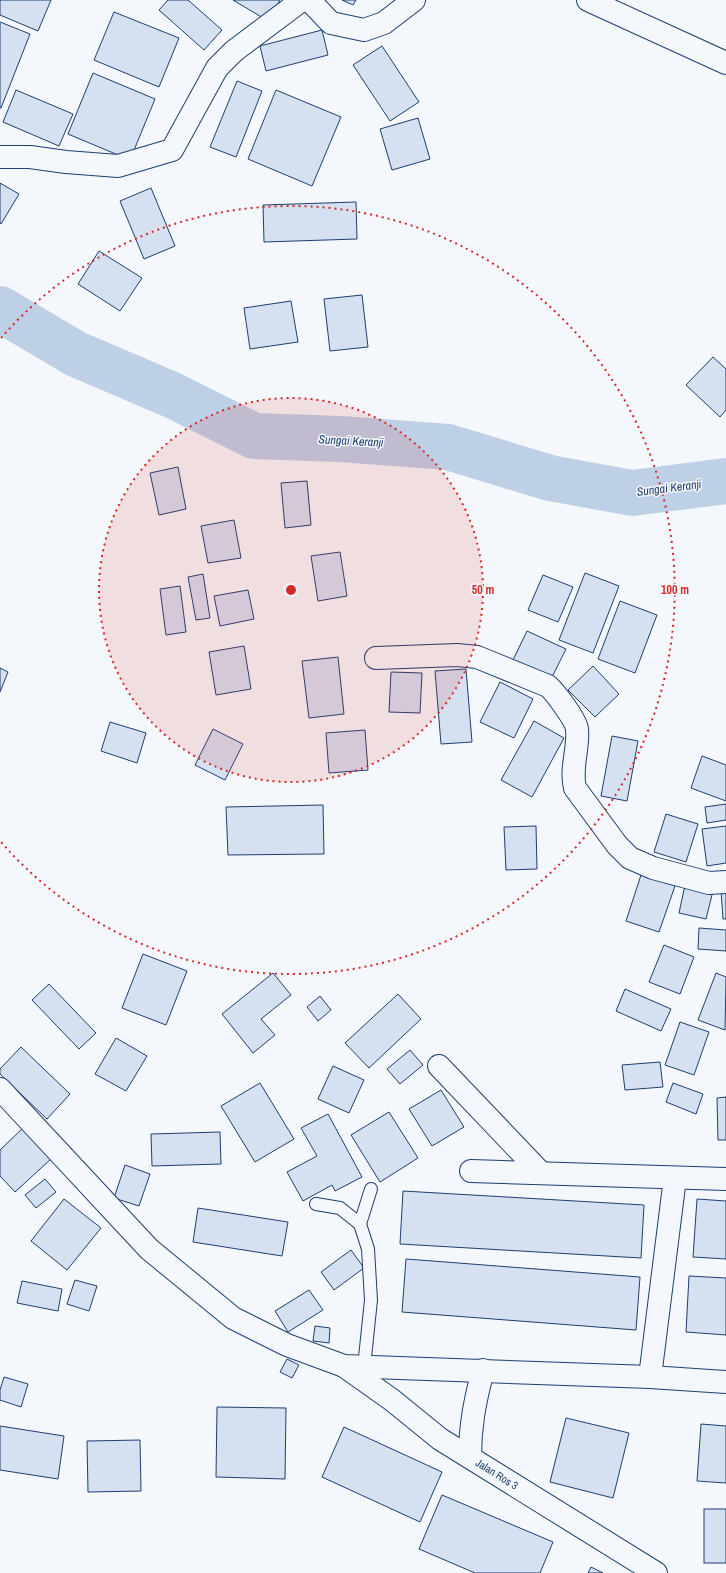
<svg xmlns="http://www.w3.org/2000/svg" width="726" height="1573" viewBox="0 0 726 1573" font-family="'Archivo Narrow',sans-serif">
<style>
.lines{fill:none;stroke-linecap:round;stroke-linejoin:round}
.river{stroke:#bed0e5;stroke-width:46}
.building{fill:#d5e0f0;stroke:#1d3f73}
.lane-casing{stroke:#1d3f73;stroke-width:14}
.street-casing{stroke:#1d3f73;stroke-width:24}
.lane{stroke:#f4f7fb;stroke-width:12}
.street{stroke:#f4f7fb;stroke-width:22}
.ring{fill:none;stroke:#d62828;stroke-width:2;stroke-dasharray:2 4}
.labels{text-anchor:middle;stroke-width:3;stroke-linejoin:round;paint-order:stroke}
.street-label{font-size:11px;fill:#1d3f73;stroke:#f4f7fb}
.water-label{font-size:12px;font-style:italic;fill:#1d3f73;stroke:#f4f7fb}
.centre{fill:#d62828;stroke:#f4f7fb;stroke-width:2}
.ring-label{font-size:12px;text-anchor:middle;font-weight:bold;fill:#d62828;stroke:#f4f7fb;stroke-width:3;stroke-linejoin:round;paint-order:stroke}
</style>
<rect width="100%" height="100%" fill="#f4f7fb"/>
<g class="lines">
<!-- river -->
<polyline class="river" points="0,309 76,354 172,395 254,436 341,439 448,447 550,478 632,493 726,481"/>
</g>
<!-- building -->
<g class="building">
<polygon points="0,0 51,0 38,31 0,15"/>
<polygon points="168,0 188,0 222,30 204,50 159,10"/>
<polygon points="233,0 280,0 268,21"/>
<polygon points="342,0 356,0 353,5"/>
<polygon points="114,12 179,38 159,87 94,60"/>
<polygon points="0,22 30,34 1,108 0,108"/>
<polygon points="322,30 328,55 266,71 260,46"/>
<polygon points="382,46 419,102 390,121 353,65"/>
<polygon points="93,73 155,99 130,160 68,134"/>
<polygon points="237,81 262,91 236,157 210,147"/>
<polygon points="16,90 73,114 59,146 3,122"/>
<polygon points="276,90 341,117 312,186 248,159"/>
<polygon points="418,118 430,159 392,170 380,129"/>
<polygon points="0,183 19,194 1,224 0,223"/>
<polygon points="151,188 175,246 144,259 120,201"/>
<polygon points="356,202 357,239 264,242 263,205"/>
<polygon points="99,251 142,278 120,311 78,284"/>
<polygon points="362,295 368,347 330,351 324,299"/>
<polygon points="291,301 298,342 250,349 244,308"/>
<polygon points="713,357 726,369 726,410 720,417 686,385"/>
<polygon points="178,467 186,509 159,515 150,473"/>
<polygon points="307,481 311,525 285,528 281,483"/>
<polygon points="234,520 241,558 208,563 201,526"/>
<polygon points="340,552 347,596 318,601 311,556"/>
<polygon points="585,573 619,586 593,653 559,640"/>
<polygon points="203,574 210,618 196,620 188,577"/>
<polygon points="543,575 573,587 558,622 528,610"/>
<polygon points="180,586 186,632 166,635 160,589"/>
<polygon points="248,590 254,619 220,626 214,596"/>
<polygon points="620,601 657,615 635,673 598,659"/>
<polygon points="527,631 566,649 552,677 513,660"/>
<polygon points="244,646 251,689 216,695 209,652"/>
<polygon points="338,657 344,714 309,718 302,661"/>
<polygon points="593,666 619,694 595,717 568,690"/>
<polygon points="0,668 8,672 0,692"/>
<polygon points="466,669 472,742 441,744 435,671"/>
<polygon points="391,672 422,673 420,713 389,712"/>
<polygon points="500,682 533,699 514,738 480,722"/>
<polygon points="534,721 564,738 532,797 501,780"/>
<polygon points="110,722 146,733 137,763 101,751"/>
<polygon points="213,729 243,744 225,780 195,765"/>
<polygon points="365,730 368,770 329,773 326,733"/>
<polygon points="612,736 638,741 627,801 601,796"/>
<polygon points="702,756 726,765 726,801 691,788"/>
<polygon points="726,804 726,820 707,823 705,807"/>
<polygon points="323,805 324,854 228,855 226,807"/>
<polygon points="666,814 698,824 686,862 654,852"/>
<polygon points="536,826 537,869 506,870 504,827"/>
<polygon points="726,826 726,863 707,866 702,829"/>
<polygon points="641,875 675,886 659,932 626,921"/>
<polygon points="685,885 713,891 706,919 679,913"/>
<polygon points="721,891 726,891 726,919 723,919"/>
<polygon points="699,928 726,930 726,951 698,949"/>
<polygon points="664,945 694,957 680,994 649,982"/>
<polygon points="143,954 187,971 166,1025 122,1008"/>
<polygon points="273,973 291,995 261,1019 275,1035 253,1053 222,1014"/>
<polygon points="716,973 726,977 725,1030 698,1020"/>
<polygon points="49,984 96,1033 79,1049 32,1000"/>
<polygon points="625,989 671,1009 661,1031 616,1011"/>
<polygon points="398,994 421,1019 369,1068 345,1043"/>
<polygon points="320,996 331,1010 318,1021 307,1007"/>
<polygon points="680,1022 709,1032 694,1075 665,1065"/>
<polygon points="116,1038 147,1056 126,1091 95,1074"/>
<polygon points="21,1047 70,1094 47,1119 0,1074 0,1069"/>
<polygon points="410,1050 423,1065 400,1084 387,1069"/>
<polygon points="660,1062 663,1087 625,1090 622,1065"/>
<polygon points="333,1066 364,1080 349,1113 318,1099"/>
<polygon points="260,1083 294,1139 255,1162 221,1106"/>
<polygon points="673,1083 703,1094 696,1114 666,1102"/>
<polygon points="441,1090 464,1127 432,1146 409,1109"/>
<polygon points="726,1097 726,1140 718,1140 717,1098"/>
<polygon points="389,1112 418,1158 380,1182 351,1135"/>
<polygon points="328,1114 362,1177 335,1191 332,1185 303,1201 287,1172 317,1156 301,1128"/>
<polygon points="23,1128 52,1158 15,1192 0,1176 0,1150"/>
<polygon points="220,1132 221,1164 152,1166 151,1134"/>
<polygon points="125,1165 150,1174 139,1206 114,1198"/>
<polygon points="45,1179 56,1192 36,1208 25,1195"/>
<polygon points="403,1191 644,1205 641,1258 400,1244"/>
<polygon points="64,1199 101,1228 67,1270 31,1241"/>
<polygon points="697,1199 726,1201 726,1259 693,1257"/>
<polygon points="198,1208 288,1222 282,1256 193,1242"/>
<polygon points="351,1250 364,1268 334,1290 321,1272"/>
<polygon points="406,1259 640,1277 636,1330 402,1312"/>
<polygon points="689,1276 726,1278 726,1335 686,1332"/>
<polygon points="75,1280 97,1286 89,1311 67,1304"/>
<polygon points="22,1281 62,1289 58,1311 17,1303"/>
<polygon points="309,1290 323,1310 288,1332 275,1311"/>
<polygon points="315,1326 330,1328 329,1343 313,1341"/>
<polygon points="287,1359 299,1365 292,1378 280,1372"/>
<polygon points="4,1377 28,1384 21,1407 0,1400 0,1390"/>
<polygon points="217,1407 286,1408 285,1479 216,1477"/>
<polygon points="566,1418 629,1433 613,1498 550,1482"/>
<polygon points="701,1424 726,1426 726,1483 697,1481"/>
<polygon points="0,1426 64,1436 58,1479 0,1470"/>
<polygon points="344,1427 442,1472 420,1522 322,1477"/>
<polygon points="140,1440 141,1491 88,1492 87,1441"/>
<polygon points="442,1495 553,1542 540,1573 475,1573 419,1549"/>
<rect x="704" y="1509" width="22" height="54"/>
<polygon points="591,1567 603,1573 588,1573"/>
</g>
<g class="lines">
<defs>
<g id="lane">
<polyline points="316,1204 340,1208 360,1224 368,1249 371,1300 364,1367"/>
<polyline points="360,1224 371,1189"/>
</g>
<g id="street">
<polyline points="309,0 331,23 364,30 384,23 414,0"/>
<polyline points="588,0 726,63"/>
<polyline points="0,157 30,157 66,162 118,166 172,150 217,68 234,51 302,0"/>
<path d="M376,658L457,655L477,657L548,686C555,692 576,720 577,729C579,749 570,768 575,788L617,845L630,858L653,868L709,883L726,882"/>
<polyline points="439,1066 541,1173"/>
<polyline points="0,1089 149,1249 233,1318 287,1345 344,1366 650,1377 726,1382"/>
<polyline points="471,1171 726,1179"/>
<polyline points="344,1366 392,1400 440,1439 656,1573"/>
<polyline points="650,1377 675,1178"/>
<path d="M470,1457C470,1425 475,1401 483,1370"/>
</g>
</defs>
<!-- lane casing -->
<use href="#lane" class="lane-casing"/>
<!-- street casing -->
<use href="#street" class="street-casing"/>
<!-- lane -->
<use href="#lane" class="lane"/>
<!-- street -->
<use href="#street" class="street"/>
</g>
<!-- distance rings -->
<circle cx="291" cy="590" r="192" fill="#d62828" fill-opacity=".12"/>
<g class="ring">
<circle cx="291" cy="590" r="192"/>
<path d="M1 338A384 384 0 1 1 1 842"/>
</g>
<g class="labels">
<!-- street labels -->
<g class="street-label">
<text transform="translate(497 1474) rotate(32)" y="4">Jalan Ros 3</text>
</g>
<!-- water labels -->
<g class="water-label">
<text transform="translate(351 441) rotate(3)" y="4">Sungai Keranji</text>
<text transform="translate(669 488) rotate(-7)" y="4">Sungai Keranji</text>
</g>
</g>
<circle cx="291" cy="590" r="6" class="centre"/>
<g class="ring-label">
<text x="483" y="594">50 m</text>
<text x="675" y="594">100 m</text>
</g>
</svg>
